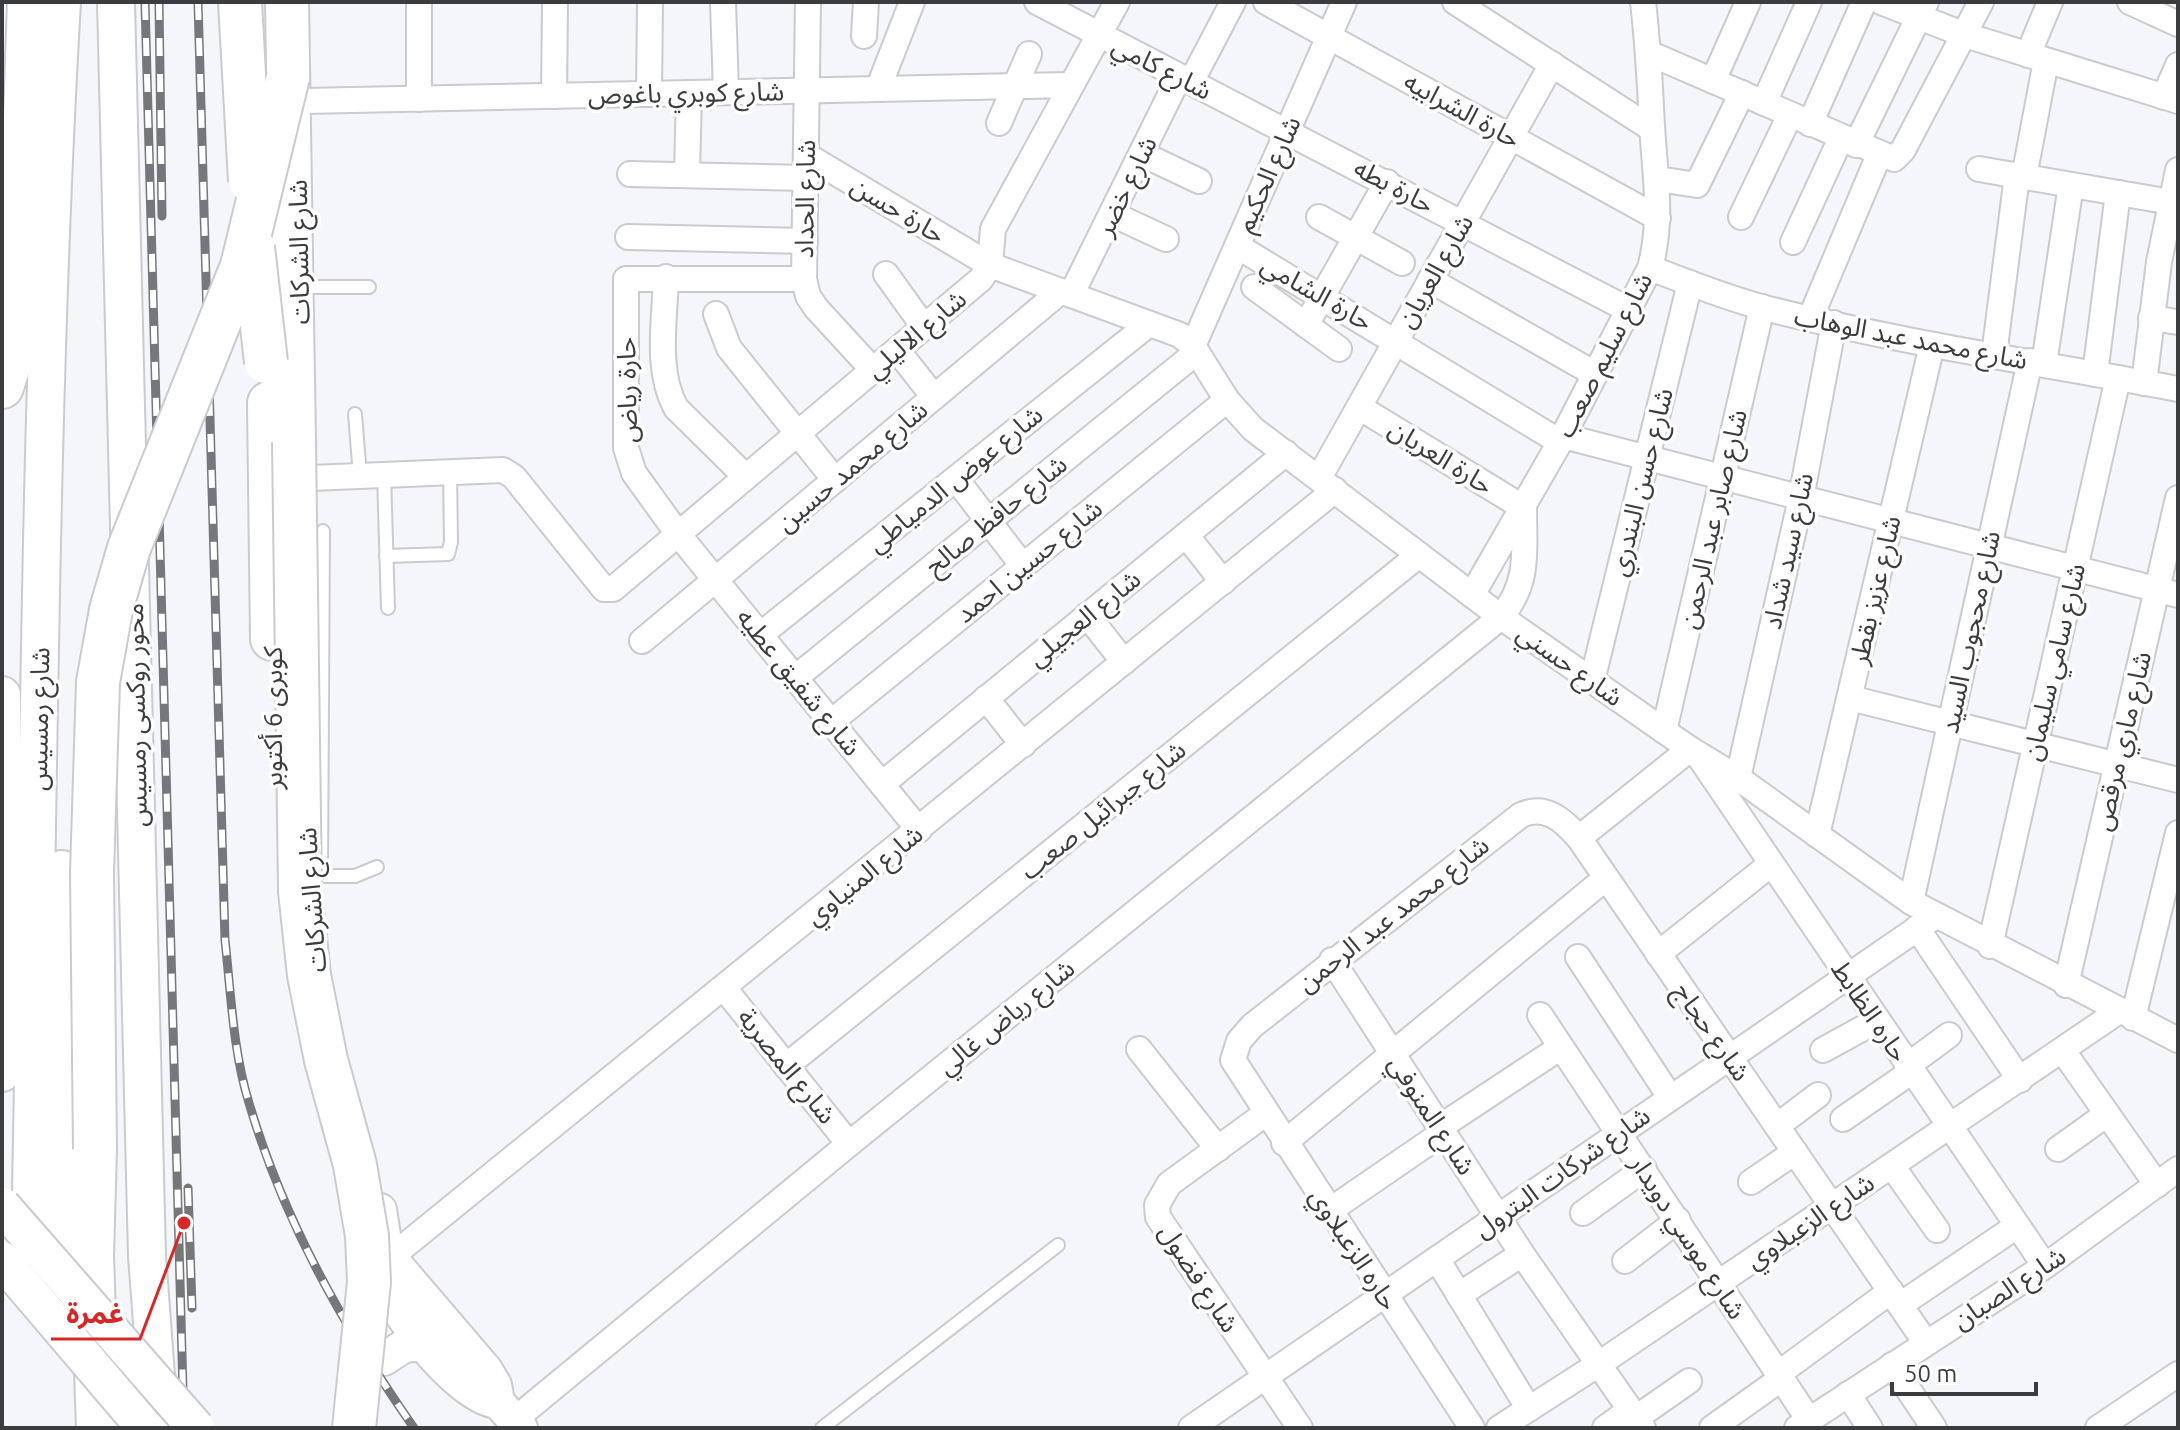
<svg xmlns="http://www.w3.org/2000/svg" width="2180" height="1430" viewBox="0 0 2180 1430" font-family="Ubuntu,'Noto Sans Arabic',sans-serif">
<style>
.lines{fill:none;stroke-linecap:round;stroke-linejoin:round}
.service-casing{stroke:#cacbcf;stroke-width:16}
.minor-casing{stroke:#cacbcf;stroke-width:28}
.secondary-casing{stroke:#cacbcf;stroke-width:36}
.primary-casing{stroke:#cacbcf;stroke-width:40}
.motorway-casing{stroke:#cacbcf;stroke-width:46}
.service{stroke:#fff;stroke-width:12}
.minor{stroke:#fff;stroke-width:24}
.secondary{stroke:#fff;stroke-width:32}
.primary{stroke:#fff;stroke-width:36}
.motorway{stroke:#fff;stroke-width:42}
.rail-casing{stroke:#767779;stroke-width:9}
.rail{stroke:#fff;stroke-width:6;stroke-dasharray:18;stroke-linecap:butt}
.primary-bridge-casing{stroke:#cacbcf;stroke-width:40;stroke-linecap:butt}
.motorway-bridge-casing{stroke:#cacbcf;stroke-width:46;stroke-linecap:butt}
.primary-bridge{stroke:#fff;stroke-width:36}
.motorway-bridge{stroke:#fff;stroke-width:42}
.labels{text-anchor:middle;stroke-width:7;stroke-linejoin:round;paint-order:stroke}
.street-label{font-size:26px;fill:#3b3c3d;stroke:#fff}
.leader{fill:none;stroke:#d62828;stroke-width:3}
.callout-dot{fill:#d62828;stroke:#fff;stroke-width:3}
.callout-label{font-size:28px;text-anchor:middle;font-weight:bold;fill:#d62828;stroke:#fff;stroke-width:7;stroke-linejoin:round;paint-order:stroke}
</style>
<rect width="100%" height="100%" fill="#f5f6fa"/>
<g class="lines">
<defs>
<g id="service">
<polyline points="307,287 369,287"/>
<polyline points="355,414 360,476"/>
<polyline points="384,475 388,608"/>
<polyline points="386,556 448,554 451,542 450,471"/>
<polyline points="317,876 355,876 377,867"/>
<polyline points="321,876 323,531"/>
<polyline points="822,1428 1058,1245"/>
</g>
<g id="minor">
<polyline points="419,2 419,99"/>
<polyline points="723,2 726,92"/>
<polyline points="808,2 804,279 808,296 816,308 873,370"/>
<polyline points="1037,2 1629,310"/>
<polyline points="1266,2 1658,218"/>
<polyline points="1455,2 1652,129"/>
<polyline points="1881,2 1965,35 2178,101"/>
<polyline points="2130,2 2178,24"/>
<polyline points="864,36 866,2"/>
<polyline points="1651,54 1894,159 1903,150 1981,2"/>
<polyline points="2028,55 2050,2"/>
<polyline points="1713,81 1748,2"/>
<polyline points="1191,82 1233,2"/>
<polyline points="878,89 912,2"/>
<polyline points="649,94 650,2"/>
<polyline points="554,96 555,2"/>
<polyline points="2164,97 2178,65"/>
<polyline points="303,101 1070,85"/>
<polyline points="1764,103 1809,2"/>
<polyline points="999,123 1029,54"/>
<polyline points="1810,124 1864,2"/>
<polyline points="1856,145 1926,2"/>
<polyline points="1142,154 1199,181"/>
<polyline points="806,155 990,265 1180,335 1193,346 1227,400 1253,429 1501,617 1690,749 1738,778 1911,902 2178,1040"/>
<polyline points="1979,169 2171,202"/>
<polyline points="630,174 806,178"/>
<polyline points="687,175 689,93"/>
<polyline points="2024,177 2046,61"/>
<polyline points="1658,179 1697,185 1742,93"/>
<polyline points="1112,214 1166,239"/>
<polyline points="1319,217 1402,263"/>
<polyline points="1741,217 1790,115"/>
<polyline points="628,237 805,241"/>
<polyline points="1793,242 1841,138"/>
<polyline points="1237,246 1560,442"/>
<path d="M1650,268C1687,282 1726,298 1765,308C1901,343 2040,363 2178,389"/>
<polyline points="886,274 924,327"/>
<path d="M666,277C665,319 655,370 676,408L746,477"/>
<polyline points="804,279 626,279 626,448 634,473 678,534 919,830"/>
<polyline points="1430,280 1595,374"/>
<polyline points="1254,287 1339,349"/>
<polyline points="1071,295 1179,77"/>
<polyline points="716,314 729,348 835,480"/>
<polyline points="2151,318 2178,322"/>
<polyline points="1810,319 1879,155"/>
<polyline points="1306,325 1387,182"/>
<polyline points="1193,346 1344,2"/>
<polyline points="897,350 934,397"/>
<polyline points="1994,355 2017,176"/>
<polyline points="2044,364 2071,185"/>
<polyline points="2095,374 2118,193"/>
<polyline points="2144,383 2159,262 2178,170"/>
<polyline points="1563,436 2178,595"/>
<polyline points="311,478 503,470 514,477 604,589 613,589 981,279 990,265 993,229 1117,2"/>
<polyline points="1319,478 1552,64"/>
<polyline points="956,479 1023,566"/>
<polyline points="1186,535 1223,582"/>
<path d="M1472,595L1560,442L1650,268C1663,220 1655,175 1652,126C1650,84 1648,44 1643,2"/>
<polyline points="1087,615 1124,662"/>
<polyline points="760,635 1149,324"/>
<polyline points="642,641 1061,291"/>
<polyline points="795,678 1197,352"/>
<polyline points="1592,681 1690,283"/>
<polyline points="986,698 1023,745"/>
<polyline points="1850,698 2178,780"/>
<polyline points="831,722 1227,400"/>
<polyline points="1664,731 1762,307"/>
<polyline points="1690,749 1579,838 1926,1343"/>
<polyline points="1700,758 2045,1266"/>
<polyline points="1738,778 1801,498 1834,323"/>
<polyline points="882,784 1286,453"/>
<polyline points="1817,835 1932,345"/>
<polyline points="1911,902 2030,361"/>
<polyline points="1917,928 2020,1080"/>
<polyline points="1990,946 2118,378"/>
<polyline points="1658,954 1771,864"/>
<polyline points="1578,957 1670,1097"/>
<polyline points="1332,960 1522,1254 1643,1428"/>
<polyline points="2066,985 2178,498"/>
<polyline points="724,988 849,1144"/>
<polyline points="1540,1015 1809,1420"/>
<polyline points="2133,1018 2178,833"/>
<polyline points="1139,1049 1218,1149"/>
<polyline points="1823,1050 1876,1021"/>
<polyline points="2063,1051 2157,1185"/>
<polyline points="786,1066 1419,555"/>
<polyline points="1907,1066 1949,1035"/>
<polyline points="1265,1114 1169,1184 1157,1205 1158,1217 1300,1428"/>
<polyline points="1843,1119 1911,1072"/>
<polyline points="1777,1126 1818,1095"/>
<polyline points="1440,1127 1561,1047"/>
<polyline points="1284,1143 1606,878"/>
<polyline points="2058,1149 2107,1114"/>
<polyline points="1892,1166 1937,1230"/>
<polyline points="1751,1182 1795,1152"/>
<polyline points="1329,1211 1444,1132"/>
<polyline points="1583,1213 1644,1169"/>
<polyline points="391,1257 1335,490"/>
<polyline points="1437,1259 1529,1409"/>
<polyline points="1625,1261 1678,1220"/>
<polyline points="1459,1295 1522,1254"/>
<polyline points="1900,1305 2017,1226"/>
<polyline points="1892,1365 1934,1428"/>
<polyline points="1778,1374 1891,1291"/>
<polyline points="1848,1394 1870,1428"/>
<polyline points="1636,1418 1689,1381"/>
<path d="M514,1420L849,1144L1501,617C1530,582 1524,551 1524,508L1359,407"/>
<polyline points="1191,1428 1934,917"/>
<path d="M1472,1428L1233,1060L1239,1041L1252,1026L1521,815C1546,804 1563,820 1579,838"/>
<polyline points="1499,1428 1599,1364 2119,1011"/>
<polyline points="1605,1428 1630,1410"/>
<polyline points="1712,1428 1782,1378"/>
<polyline points="1797,1428 2045,1266 2178,1169"/>
<polyline points="2098,1428 2178,1374"/>
</g>
<g id="secondary">
<polyline points="380,1210 385,1242 398,1267 486,1370 495,1385 498,1402 521,1428"/>
<path d="M375,1258C380,1298 457,1399 498,1402"/>
<polyline points="374,1355 384,1359 404,1346 424,1344"/>
</g>
<g id="primary">
<polyline points="116,2 147,1256 160,1428"/>
<polyline points="2,695 6,969 2,1073"/>
<polyline points="62,869 58,1200 62,1279"/>
<path d="M39,1263L31,1191C39,795 39,398 62,2"/>
</g>
<g id="motorway">
<polyline points="287,2 294,442"/>
<polyline points="2,387 13,353 19,290 29,2"/>
<polyline points="269,403 272,639"/>
<polyline points="95,1149 92,1256 98,1428"/>
</g>
</defs>
<!-- service casing -->
<use href="#service" class="service-casing"/>
<!-- minor casing -->
<use href="#minor" class="minor-casing"/>
<!-- secondary casing -->
<use href="#secondary" class="secondary-casing"/>
<!-- primary casing -->
<use href="#primary" class="primary-casing"/>
<!-- motorway casing -->
<use href="#motorway" class="motorway-casing"/>
<!-- service -->
<use href="#service" class="service"/>
<!-- minor -->
<use href="#minor" class="minor"/>
<!-- secondary -->
<use href="#secondary" class="secondary"/>
<!-- primary -->
<use href="#primary" class="primary"/>
<!-- motorway -->
<use href="#motorway" class="motorway"/>
<defs>
<g id="rail">
<polyline points="145,2 184,1428"/>
<polyline points="159,2 162,216"/>
<path d="M198,2L225,940C231,994 233,1051 249,1103C284,1222 344,1327 414,1428"/>
<polyline points="188,1188 192,1308"/>
</g>
</defs>
<!-- rail casing -->
<use href="#rail" class="rail-casing"/>
<!-- rail -->
<use href="#rail" class="rail"/>
<defs>
<g id="primary-bridge">
<polyline points="2,1206 196,1428"/>
<polyline points="2,1260 145,1428"/>
</g>
<g id="motorway-bridge">
<polyline points="240,2 250,181"/>
<polyline points="253,247 266,362"/>
<polyline points="294,442 300,891 309,975 326,1060 355,1165 367,1236 369,1282 354,1428"/>
<polyline points="95,1149 92,873 98,682 111,610 129,548 242,266 288,77"/>
</g>
</defs>
<!-- primary-bridge casing -->
<use href="#primary-bridge" class="primary-bridge-casing"/>
<!-- motorway-bridge casing -->
<use href="#motorway-bridge" class="motorway-bridge-casing"/>
<!-- primary-bridge -->
<use href="#primary-bridge" class="primary-bridge"/>
<!-- motorway-bridge -->
<use href="#motorway-bridge" class="motorway-bridge"/>
</g>
<g class="labels">
<!-- street labels -->
<g class="street-label">
<text transform="translate(1162 68) rotate(27)" y="9">شارع كامي</text>
<text transform="translate(686 93) rotate(-1)" y="9">شارع كوبري باغوص</text>
<text transform="translate(1462 110) rotate(29)" y="9">حارة الشرابيه</text>
<text transform="translate(1268 174) rotate(-66)" y="9">شارع الحكيم</text>
<text transform="translate(1126 186) rotate(-64)" y="9">شارع خضر</text>
<text transform="translate(1394 186) rotate(28)" y="9">حارة بطه</text>
<text transform="translate(805 199) rotate(-89)" y="9">شارع الحداد</text>
<text transform="translate(898 210) rotate(31)" y="9">حارة حسن</text>
<text transform="translate(299 252) rotate(-91)" y="9">شارع الشركات</text>
<text transform="translate(1435 271) rotate(-60)" y="9">شارع العريان</text>
<text transform="translate(1317 293) rotate(30)" y="9">حارة الشامي</text>
<text transform="translate(916 334) rotate(-40)" y="9">شارع الاليلي</text>
<text transform="translate(1911 338) rotate(11)" y="9">شارع محمد عبد الوهاب</text>
<text transform="translate(1604 355) rotate(-63)" y="9">شارع سليم صعب</text>
<text transform="translate(627 390) rotate(-91)" y="9">حارة رياض</text>
<text transform="translate(1441 457) rotate(32)" y="9">حارة العريان</text>
<text transform="translate(852 466) rotate(-40)" y="9">شارع محمد حسين</text>
<text transform="translate(955 479) rotate(-39)" y="9">شارع عوض الدمياطي</text>
<text transform="translate(1641 482) rotate(-76)" y="9">شارع حسن البندري</text>
<text transform="translate(996 515) rotate(-39)" y="9">شارع حافظ صالح</text>
<text transform="translate(1713 519) rotate(-77)" y="9">شارع صابر عبد الرحمن</text>
<text transform="translate(1788 551) rotate(-78)" y="9">شارع سيد شداد</text>
<text transform="translate(1029 561) rotate(-39)" y="9">شارع حسين احمد</text>
<text transform="translate(1875 590) rotate(-77)" y="9">شارع عزيز بقطر</text>
<text transform="translate(1084 618) rotate(-39)" y="9">شارع العجيلي</text>
<text transform="translate(1970 632) rotate(-78)" y="9">شارع محجوب السيد</text>
<text transform="translate(2054 662) rotate(-77)" y="9">شارع سامي سليمان</text>
<text transform="translate(1570 665) rotate(35)" y="9">شارع حسني</text>
<text transform="translate(799 682) rotate(51)" y="9">شارع شفيق عطيه</text>
<text transform="translate(136 715) rotate(-91)" y="9">محور روكسى رمسيس</text>
<text transform="translate(273 718) rotate(-90)" y="9">كوبرى 6 أكتوبر</text>
<text transform="translate(39 719) rotate(-89)" y="9">شارع رمسيس</text>
<text transform="translate(2122 741) rotate(-77)" y="9">شارع ماري مرقص</text>
<text transform="translate(1103 810) rotate(-39)" y="9">شارع جبرائيل صعب</text>
<text transform="translate(864 875) rotate(-39)" y="9">شارع المنياوي</text>
<text transform="translate(312 900) rotate(-94)" y="9">شارع الشركات</text>
<text transform="translate(1393 914) rotate(-38)" y="9">شارع محمد عبد الرحمن</text>
<text transform="translate(1870 1011) rotate(56)" y="9">حاره الظابط</text>
<text transform="translate(1006 1017) rotate(-39)" y="9">شارع رياض غالي</text>
<text transform="translate(1712 1032) rotate(55)" y="9">شارع حجاج</text>
<text transform="translate(787 1066) rotate(51)" y="9">شارع المصرية</text>
<text transform="translate(1432 1115) rotate(57)" y="9">شارع المنوفي</text>
<text transform="translate(1562 1172) rotate(-35)" y="9">شارع شركات البترول</text>
<text transform="translate(1810 1221) rotate(-34)" y="9">شارع الزعبلاوي</text>
<text transform="translate(1688 1237) rotate(57)" y="9">شارع موسي دويدار</text>
<text transform="translate(1354 1249) rotate(57)" y="9">حاره الزعبلاوي</text>
<text transform="translate(1199 1278) rotate(57)" y="9">شارع فضول</text>
<text transform="translate(2009 1288) rotate(-33)" y="9">شارع الصبان</text>
</g>
</g>
<!-- callouts -->
<path class="leader" d="M184 1223L140 1339H51"/>
<circle class="callout-dot" cx="184" cy="1223" r="8"/>
<g class="callout-label">
<text x="95" y="1323">غمرة</text>
</g>
<!-- border -->
<rect width="2180" height="1430" fill="none" stroke="#3b3c3d" stroke-width="8"/>
<!-- scale -->
<path d="M1892 1382v12h144v-12" fill="none" stroke="#3b3c3d" stroke-width="4"/>
<text x="1904" y="1382" font-size="24" fill="#3b3c3d" stroke="#ffffff" stroke-width="6" paint-order="stroke">50 m</text>
</svg>
